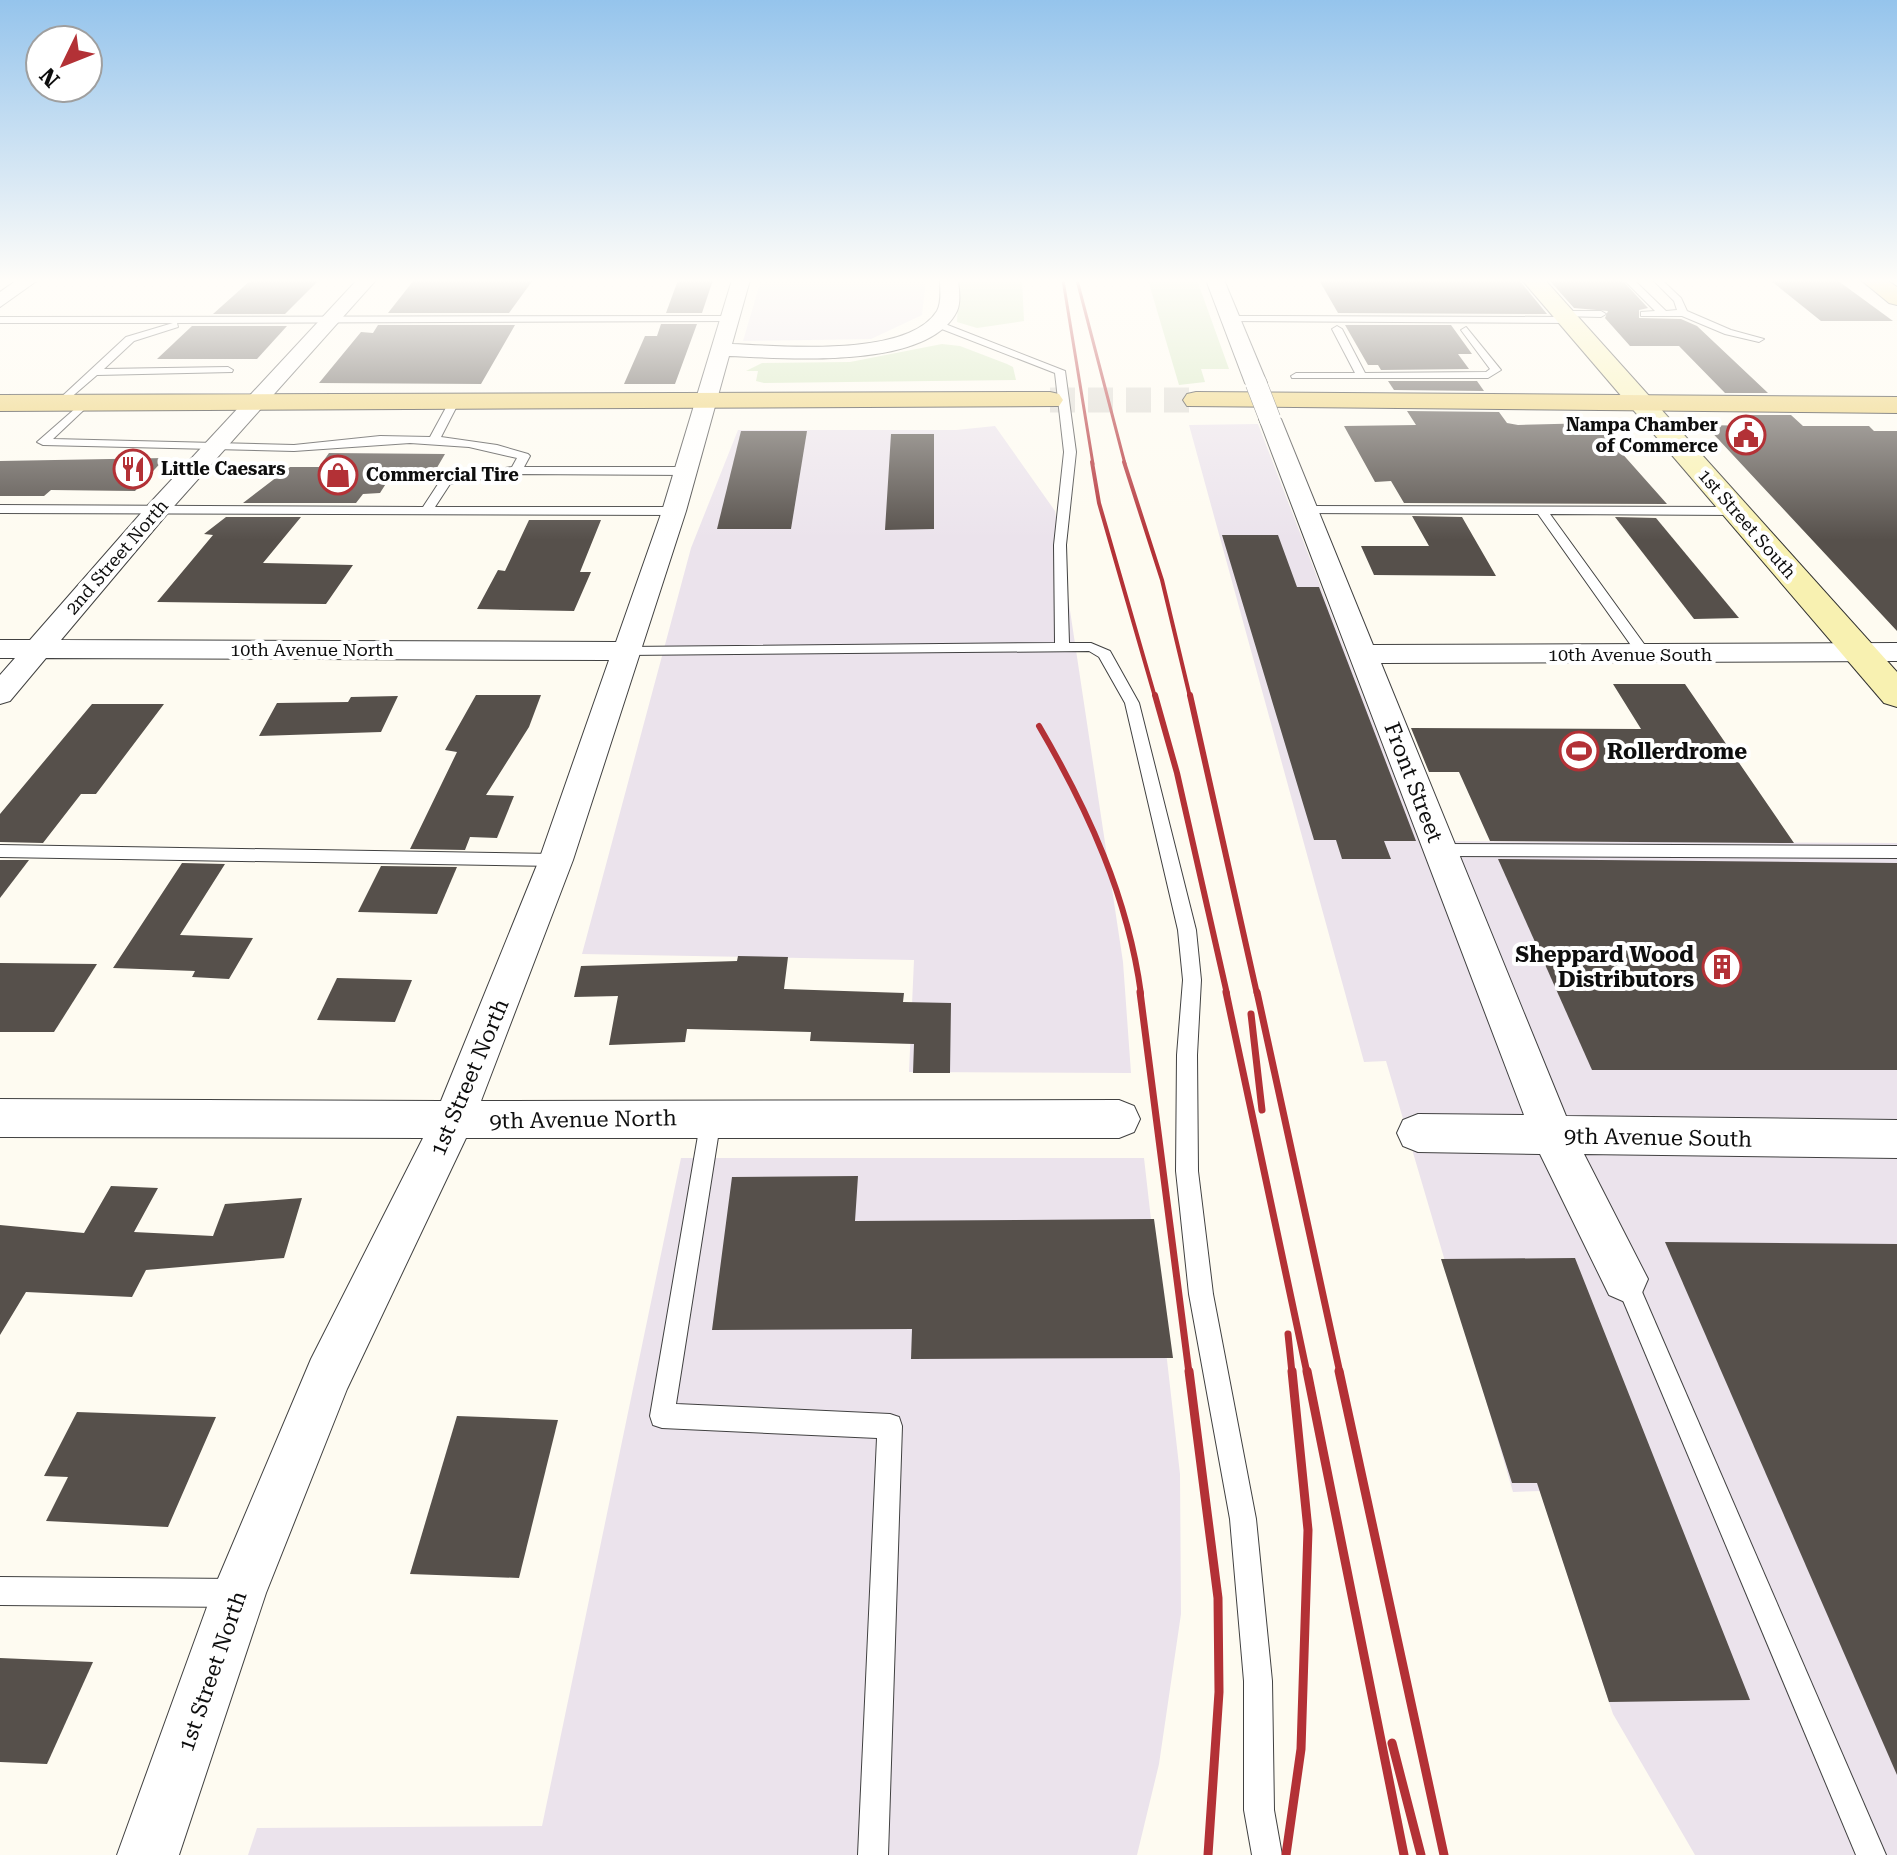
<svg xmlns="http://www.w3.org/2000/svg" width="1897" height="1855" viewBox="0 0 1897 1855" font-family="'Roboto Serif',serif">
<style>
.industrial{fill:#ebe3ec}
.green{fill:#d2e6bc}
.building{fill:#56504b}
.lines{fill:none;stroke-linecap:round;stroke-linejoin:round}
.primary-tunnel{stroke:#dad7cf;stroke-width:25;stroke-dasharray:25 13;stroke-linecap:butt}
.lane-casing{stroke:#414141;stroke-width:2}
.street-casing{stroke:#414141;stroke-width:2}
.secondary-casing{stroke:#303030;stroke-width:2}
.primary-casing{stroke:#1f1f1f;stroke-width:2}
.lane{fill:#fff;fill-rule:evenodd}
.street{fill:#fff;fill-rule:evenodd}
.secondary{fill:#f8f1b1;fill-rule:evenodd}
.primary{fill:#edd071;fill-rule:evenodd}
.rail-far4{stroke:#b33136;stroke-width:3}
.rail-far3{stroke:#b33136;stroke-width:4}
.rail-far2{stroke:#b33136;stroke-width:6}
.rail-far1{stroke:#b33136;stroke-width:7}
.rail{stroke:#b33136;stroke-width:9}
.street-bridge-casing{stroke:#414141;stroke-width:22;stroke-linecap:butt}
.street-bridge{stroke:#fff;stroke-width:21}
.labels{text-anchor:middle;stroke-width:8;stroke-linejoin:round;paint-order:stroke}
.far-poi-label{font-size:18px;font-weight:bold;fill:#0e0e0e;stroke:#fff;text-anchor:start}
.far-street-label{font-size:18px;fill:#0e0e0e;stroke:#fff}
.poi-label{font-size:22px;font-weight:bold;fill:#0e0e0e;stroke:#fff;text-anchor:start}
.street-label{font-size:22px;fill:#0e0e0e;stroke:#fff}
</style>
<rect width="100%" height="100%" fill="#fefbf1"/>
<!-- industrial -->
<g class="industrial">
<polygon points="761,280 926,280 922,315 871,339 743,341"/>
<polygon points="1258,424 1419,841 1897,843 1897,1855 1695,1855 1613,1714 1540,1491 1513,1492 1386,1061 1364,1062 1189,425"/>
<polygon points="995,426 1055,511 1123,962 1131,1073 909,1072 914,960 582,954 691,548 738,430 956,430"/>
<polygon points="681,1158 1144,1158 1180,1474 1181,1614 1159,1764 1137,1855 248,1855 257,1828 542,1826"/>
</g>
<!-- green -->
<g class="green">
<polygon points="959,280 1022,280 1024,321 977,328 957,322"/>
<polygon points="1148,280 1197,280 1229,369 1201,369 1205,382 1179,385"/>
<polygon points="942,344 960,346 1007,364 1013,367 1016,380 764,383 756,381 758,371 746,371 762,363 850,362"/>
</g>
<!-- building -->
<g class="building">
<polygon points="251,280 319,280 285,314 213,314"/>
<polygon points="414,280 533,280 509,313 388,313"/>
<polygon points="678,280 713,280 702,313 666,313"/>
<polygon points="1319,280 1519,280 1547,314 1338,313"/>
<polygon points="1549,280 1622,280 1648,308 1639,310 1639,318 1681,319 1697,326 1768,393 1725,393 1679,346 1630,346 1605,318 1608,311 1574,308"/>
<polygon points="1770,280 1837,280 1893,321 1821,321"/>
<polygon points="661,324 697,324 675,384 624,384 645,336 657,336"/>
<polygon points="378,325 515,325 481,384 319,383 361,332 373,333"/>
<polygon points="1345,325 1451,325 1472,354 1458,354 1469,369 1381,370 1378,365 1368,365"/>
<polygon points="192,326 287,326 257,359 157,359"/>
<polygon points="1388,381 1477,381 1484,391 1394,390"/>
<polygon points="1407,411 1499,412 1507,423 1518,425 1595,423 1667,504 1404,503 1391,481 1375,482 1344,426 1416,425"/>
<polygon points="1747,415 1791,415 1803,426 1869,426 1874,431 1897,431 1897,631 1705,425 1758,426"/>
<polygon points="741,431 807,431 791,529 717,529"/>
<polygon points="891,434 934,434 934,529 885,530"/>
<polygon points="329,453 445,454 428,483 387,482 380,493 363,494 356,503 243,503 290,467 319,467"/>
<polygon points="165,458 135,491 51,490 44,496 0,496 0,461"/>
<polygon points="1412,516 1462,517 1496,576 1374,575 1361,546 1429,546"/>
<polygon points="226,517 301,517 263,563 353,565 326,604 157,602 213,535 204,534"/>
<polygon points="1615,517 1656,518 1739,618 1694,619"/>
<polygon points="529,520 601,520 580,572 591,572 574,611 477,609 498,570 505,571"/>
<polygon points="1222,535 1278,535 1297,587 1319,587 1416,841 1384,841 1391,859 1342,859 1336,840 1314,840"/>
<polygon points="1613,684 1685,684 1794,843 1490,841 1459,772 1429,772 1411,728 1641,729"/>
<polygon points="476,695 541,695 529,727 486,795 514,796 497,838 470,837 465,850 410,849 457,752 445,750"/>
<polygon points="398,696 381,732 259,736 277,703 348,702 351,697"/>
<polygon points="92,704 164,704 96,794 81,794 43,843 0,842 0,814"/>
<polygon points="1498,859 1897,863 1897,1070 1592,1070"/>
<polygon points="0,860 29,860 0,898"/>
<polygon points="182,863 225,864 180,935 253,938 229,979 192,977 195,971 113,968"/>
<polygon points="381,866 457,867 437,914 358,912"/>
<polygon points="738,956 788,957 784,989 904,993 903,1002 951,1003 950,1073 913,1073 914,1044 810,1041 811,1032 687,1029 685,1042 609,1045 618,996 574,997 581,966 737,961"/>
<polygon points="0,963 97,964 54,1032 0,1032"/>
<polygon points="337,978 412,980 395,1022 317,1020"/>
<polygon points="858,1176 855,1221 1154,1219 1173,1358 911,1359 912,1329 712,1330 732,1177"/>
<polygon points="111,1186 158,1188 134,1232 213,1236 225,1204 302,1198 284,1258 146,1270 132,1297 26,1292 0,1335 0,1225 84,1233"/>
<polygon points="1665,1242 1897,1244 1897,1775"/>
<polygon points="1575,1258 1750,1700 1609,1702 1537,1483 1512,1483 1441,1259"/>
<polygon points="77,1412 216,1417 168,1527 46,1521 68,1477 44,1476"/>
<polygon points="457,1416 558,1420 519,1578 410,1574"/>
<polygon points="0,1658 93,1662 47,1764 0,1762"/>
</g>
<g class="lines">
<!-- primary-tunnel -->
<polyline class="primary-tunnel" points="1050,400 1196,400"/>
<defs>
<g id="lane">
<polygon points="1634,280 1666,311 1677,310 1674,301 1653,280 1662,280 1681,298 1687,311 1731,330 1764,339 1759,342 1725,334 1682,316 1641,316 1641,312 1655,311 1625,281"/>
<polygon points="1563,311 1601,311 1606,314 1601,317 1560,316 1558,314"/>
<polygon points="729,316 732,317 732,321 177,323 178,327 134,341 104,369 228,367 233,370 232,372 97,375 61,406 57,405 57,401 126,337 173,323 0,323 0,317"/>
<polygon points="1231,316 1568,317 1573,320 1568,323 1228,321 1226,319"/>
<polygon points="934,322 940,322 1065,371 1076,452 1066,545 1069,643 1091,643 1110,651 1139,703 1196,930 1201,980 1197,1055 1198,1171 1213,1294 1256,1519 1272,1681 1274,1810 1282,1855 1252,1855 1244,1810 1244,1681 1230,1519 1189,1294 1176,1171 1177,1055 1183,980 1178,930 1125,703 1099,657 1089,651 625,655 618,651 625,647 1055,643 1054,545 1064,452 1055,373 934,326"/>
<polygon points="1337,326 1342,329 1365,373 1486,372 1490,369 1461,330 1466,327 1501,370 1488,378 1292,378 1291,376 1296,373 1355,373 1332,329"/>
<polygon points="454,399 459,402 441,437 497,445 528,454 530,456 524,467 687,467 693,471 687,475 516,474 450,484 435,507 674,507 680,511 674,515 0,513 0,505 423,507 442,478 512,467 517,458 469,447 410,443 294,451 43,445 37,442 85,400 89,401 89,405 53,439 294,445 380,436 430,437 449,402"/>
<polygon points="1305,506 1735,507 1741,511 1735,515 1550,514 1652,655 1645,659 1640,658 1538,514 1301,513 1299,510"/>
<polygon points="1441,844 1897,846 1897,858 1441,856 1433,850"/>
<polygon points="0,845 556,854 565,860 556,866 0,857"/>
<polygon points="711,1109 718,1111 721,1118 676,1404 890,1414 899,1417 902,1426 888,1855 858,1855 877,1438 662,1428 653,1425 650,1416 701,1118 704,1111"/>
<polygon points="1625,1268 1633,1271 1886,1855 1856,1855 1614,1279 1617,1271"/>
<polygon points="0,1577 237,1579 247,1583 251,1593 247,1603 237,1607 0,1605"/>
</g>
<g id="street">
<polygon points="17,280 38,280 0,307 0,292"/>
<path d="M357,280H376L167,514L61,640L616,642L662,511L732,280H750L732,344C781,346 908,358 937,311C942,302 940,290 940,280H958C959,290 961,302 957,311C928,371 784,358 729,356L686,511L573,860L481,1101L1119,1100L1134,1106L1140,1119L1134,1132L1119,1138H466L347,1389L266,1593L179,1855H117L212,1593L311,1359L423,1138L0,1137V1099L441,1101L539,860L609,660L46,658L10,701L0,704V675L15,658H0V640H30L149,504Z"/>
<polygon points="1206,280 1224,280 1267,383 1263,387 1249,387 1245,383"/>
<polygon points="1270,412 1281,419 1373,645 1897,643 1897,661 1381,663 1566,1116 1897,1120 1897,1158 1584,1154 1648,1279 1641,1295 1625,1302 1609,1295 1540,1154 1418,1152 1403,1146 1397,1133 1403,1120 1418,1114 1524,1115 1259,419"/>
</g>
<polygon id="secondary" points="1522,280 1545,280 1897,672 1897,707 1884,703"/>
<g id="primary">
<polygon points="1861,280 1887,280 1897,287 1897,305 1889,303"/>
<polygon points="1050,392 1059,394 1063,400 1059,406 0,411 0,395"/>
<polygon points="1196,392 1897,397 1897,413 1187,406 1183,400 1187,394"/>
</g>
</defs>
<!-- lane casing -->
<use href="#lane" class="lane-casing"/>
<!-- street casing -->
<use href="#street" class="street-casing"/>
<!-- secondary casing -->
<use href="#secondary" class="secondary-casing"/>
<!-- primary casing -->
<use href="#primary" class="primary-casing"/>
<!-- lane -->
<use href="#lane" class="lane"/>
<!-- street -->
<use href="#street" class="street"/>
<!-- secondary -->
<use href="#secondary" class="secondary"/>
<!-- primary -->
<use href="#primary" class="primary"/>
<!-- rail-far4 -->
<g class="rail-far4">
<polyline points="1063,280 1093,464"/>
<polyline points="1077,280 1125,464"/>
</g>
<!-- rail-far3 -->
<g class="rail-far3">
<polyline points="1092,462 1099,503 1155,697"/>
<polyline points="1124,462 1162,580 1190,697"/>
</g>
<!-- rail-far2 -->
<g class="rail-far2">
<polyline points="1155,695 1177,773 1227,994"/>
<polyline points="1190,695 1257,994"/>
<path d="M1039,726C1088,810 1128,897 1141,994"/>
</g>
<!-- rail-far1 -->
<g class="rail-far1">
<polyline points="1140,992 1189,1373"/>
<polyline points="1226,992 1307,1373"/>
<polyline points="1257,992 1340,1373"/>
<polyline points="1251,1014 1262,1110"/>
<polyline points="1288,1334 1292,1373"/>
</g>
<!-- rail -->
<g class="rail">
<polyline points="1189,1371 1218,1598 1219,1692 1208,1855"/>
<polyline points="1307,1371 1404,1855"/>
<polyline points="1339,1371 1444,1855"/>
<polyline points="1392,1743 1421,1855"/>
<polyline points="1286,1855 1301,1749 1308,1530 1292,1371"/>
</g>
<defs>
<polyline id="street-bridge" points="1256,383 1270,419"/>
</defs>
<!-- street-bridge casing -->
<use href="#street-bridge" class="street-bridge-casing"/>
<!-- street-bridge -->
<use href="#street-bridge" class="street-bridge"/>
</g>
<!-- sky -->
<linearGradient id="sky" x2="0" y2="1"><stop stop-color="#95c4ec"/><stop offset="0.52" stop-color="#fffdf9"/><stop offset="1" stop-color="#fffdf9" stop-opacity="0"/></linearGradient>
<rect width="1897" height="540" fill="url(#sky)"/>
<!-- icons -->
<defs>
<symbol id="civic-ring" viewBox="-11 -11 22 22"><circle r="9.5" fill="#fff" stroke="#b33136" stroke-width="1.5"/><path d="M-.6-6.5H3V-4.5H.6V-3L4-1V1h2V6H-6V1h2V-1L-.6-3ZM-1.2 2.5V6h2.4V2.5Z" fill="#b33136"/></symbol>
<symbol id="restaurant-ring" viewBox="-11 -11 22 22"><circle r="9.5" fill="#fff" stroke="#b33136" stroke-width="1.5"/><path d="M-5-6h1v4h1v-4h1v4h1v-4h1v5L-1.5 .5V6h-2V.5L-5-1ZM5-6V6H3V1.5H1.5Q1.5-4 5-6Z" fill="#b33136"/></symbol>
<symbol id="shop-ring" viewBox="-11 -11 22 22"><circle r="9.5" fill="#fff" stroke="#b33136" stroke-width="1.5"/><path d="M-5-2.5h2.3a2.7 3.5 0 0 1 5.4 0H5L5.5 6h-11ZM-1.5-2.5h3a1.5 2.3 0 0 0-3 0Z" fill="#b33136"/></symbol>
<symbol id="stadium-ring" viewBox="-11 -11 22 22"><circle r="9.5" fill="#fff" stroke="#b33136" stroke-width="1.5"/><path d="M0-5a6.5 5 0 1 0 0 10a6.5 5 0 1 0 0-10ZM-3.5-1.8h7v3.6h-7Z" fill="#b33136"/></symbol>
<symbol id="building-ring" viewBox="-11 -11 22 22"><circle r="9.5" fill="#fff" stroke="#b33136" stroke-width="1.5"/><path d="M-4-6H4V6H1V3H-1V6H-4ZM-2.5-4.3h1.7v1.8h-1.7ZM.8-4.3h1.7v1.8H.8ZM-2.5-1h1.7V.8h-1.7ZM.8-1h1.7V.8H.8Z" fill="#b33136"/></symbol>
</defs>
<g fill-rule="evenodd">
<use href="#civic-ring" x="1724" y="413" width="44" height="44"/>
<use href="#restaurant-ring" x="111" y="447" width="44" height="44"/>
<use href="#shop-ring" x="316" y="453" width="44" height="44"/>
<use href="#stadium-ring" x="1557" y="729" width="44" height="44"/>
<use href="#building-ring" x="1700" y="945" width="44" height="44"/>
</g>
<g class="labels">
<!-- far-poi labels -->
<g class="far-poi-label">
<text x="1718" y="431" text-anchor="end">Nampa Chamber<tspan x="1718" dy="21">of Commerce</tspan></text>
<text x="161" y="475">Little Caesars</text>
<text x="366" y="481">Commercial Tire</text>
</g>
<!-- far-street labels -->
<g class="far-street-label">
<text transform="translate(1747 524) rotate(49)" y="6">1st Street South</text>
<text transform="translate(117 557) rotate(-49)" y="6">2nd Street North</text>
<text x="312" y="656">10th Avenue North</text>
<text x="1630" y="661">10th Avenue South</text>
</g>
<!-- poi labels -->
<g class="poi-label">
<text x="1607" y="759">Rollerdrome</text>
<text x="1694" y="962" text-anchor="end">Sheppard Wood<tspan x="1694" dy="25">Distributors</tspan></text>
</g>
<!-- street labels -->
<g class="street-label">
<text transform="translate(1414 782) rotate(69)" y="8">Front Street</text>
<text transform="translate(469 1077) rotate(-67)" y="8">1st Street North</text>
<text transform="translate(583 1119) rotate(-1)" y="8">9th Avenue North</text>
<text transform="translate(1658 1137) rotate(1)" y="8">9th Avenue South</text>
<text transform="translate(212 1671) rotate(-71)" y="8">1st Street North</text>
</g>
</g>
<!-- north arrow -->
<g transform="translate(64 64) rotate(227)"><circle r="38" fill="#ffffff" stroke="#9f9f9f" stroke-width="2"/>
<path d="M0-6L14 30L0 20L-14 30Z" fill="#b33136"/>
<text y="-12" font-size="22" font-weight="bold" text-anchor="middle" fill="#0e0e0e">N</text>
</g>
</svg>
